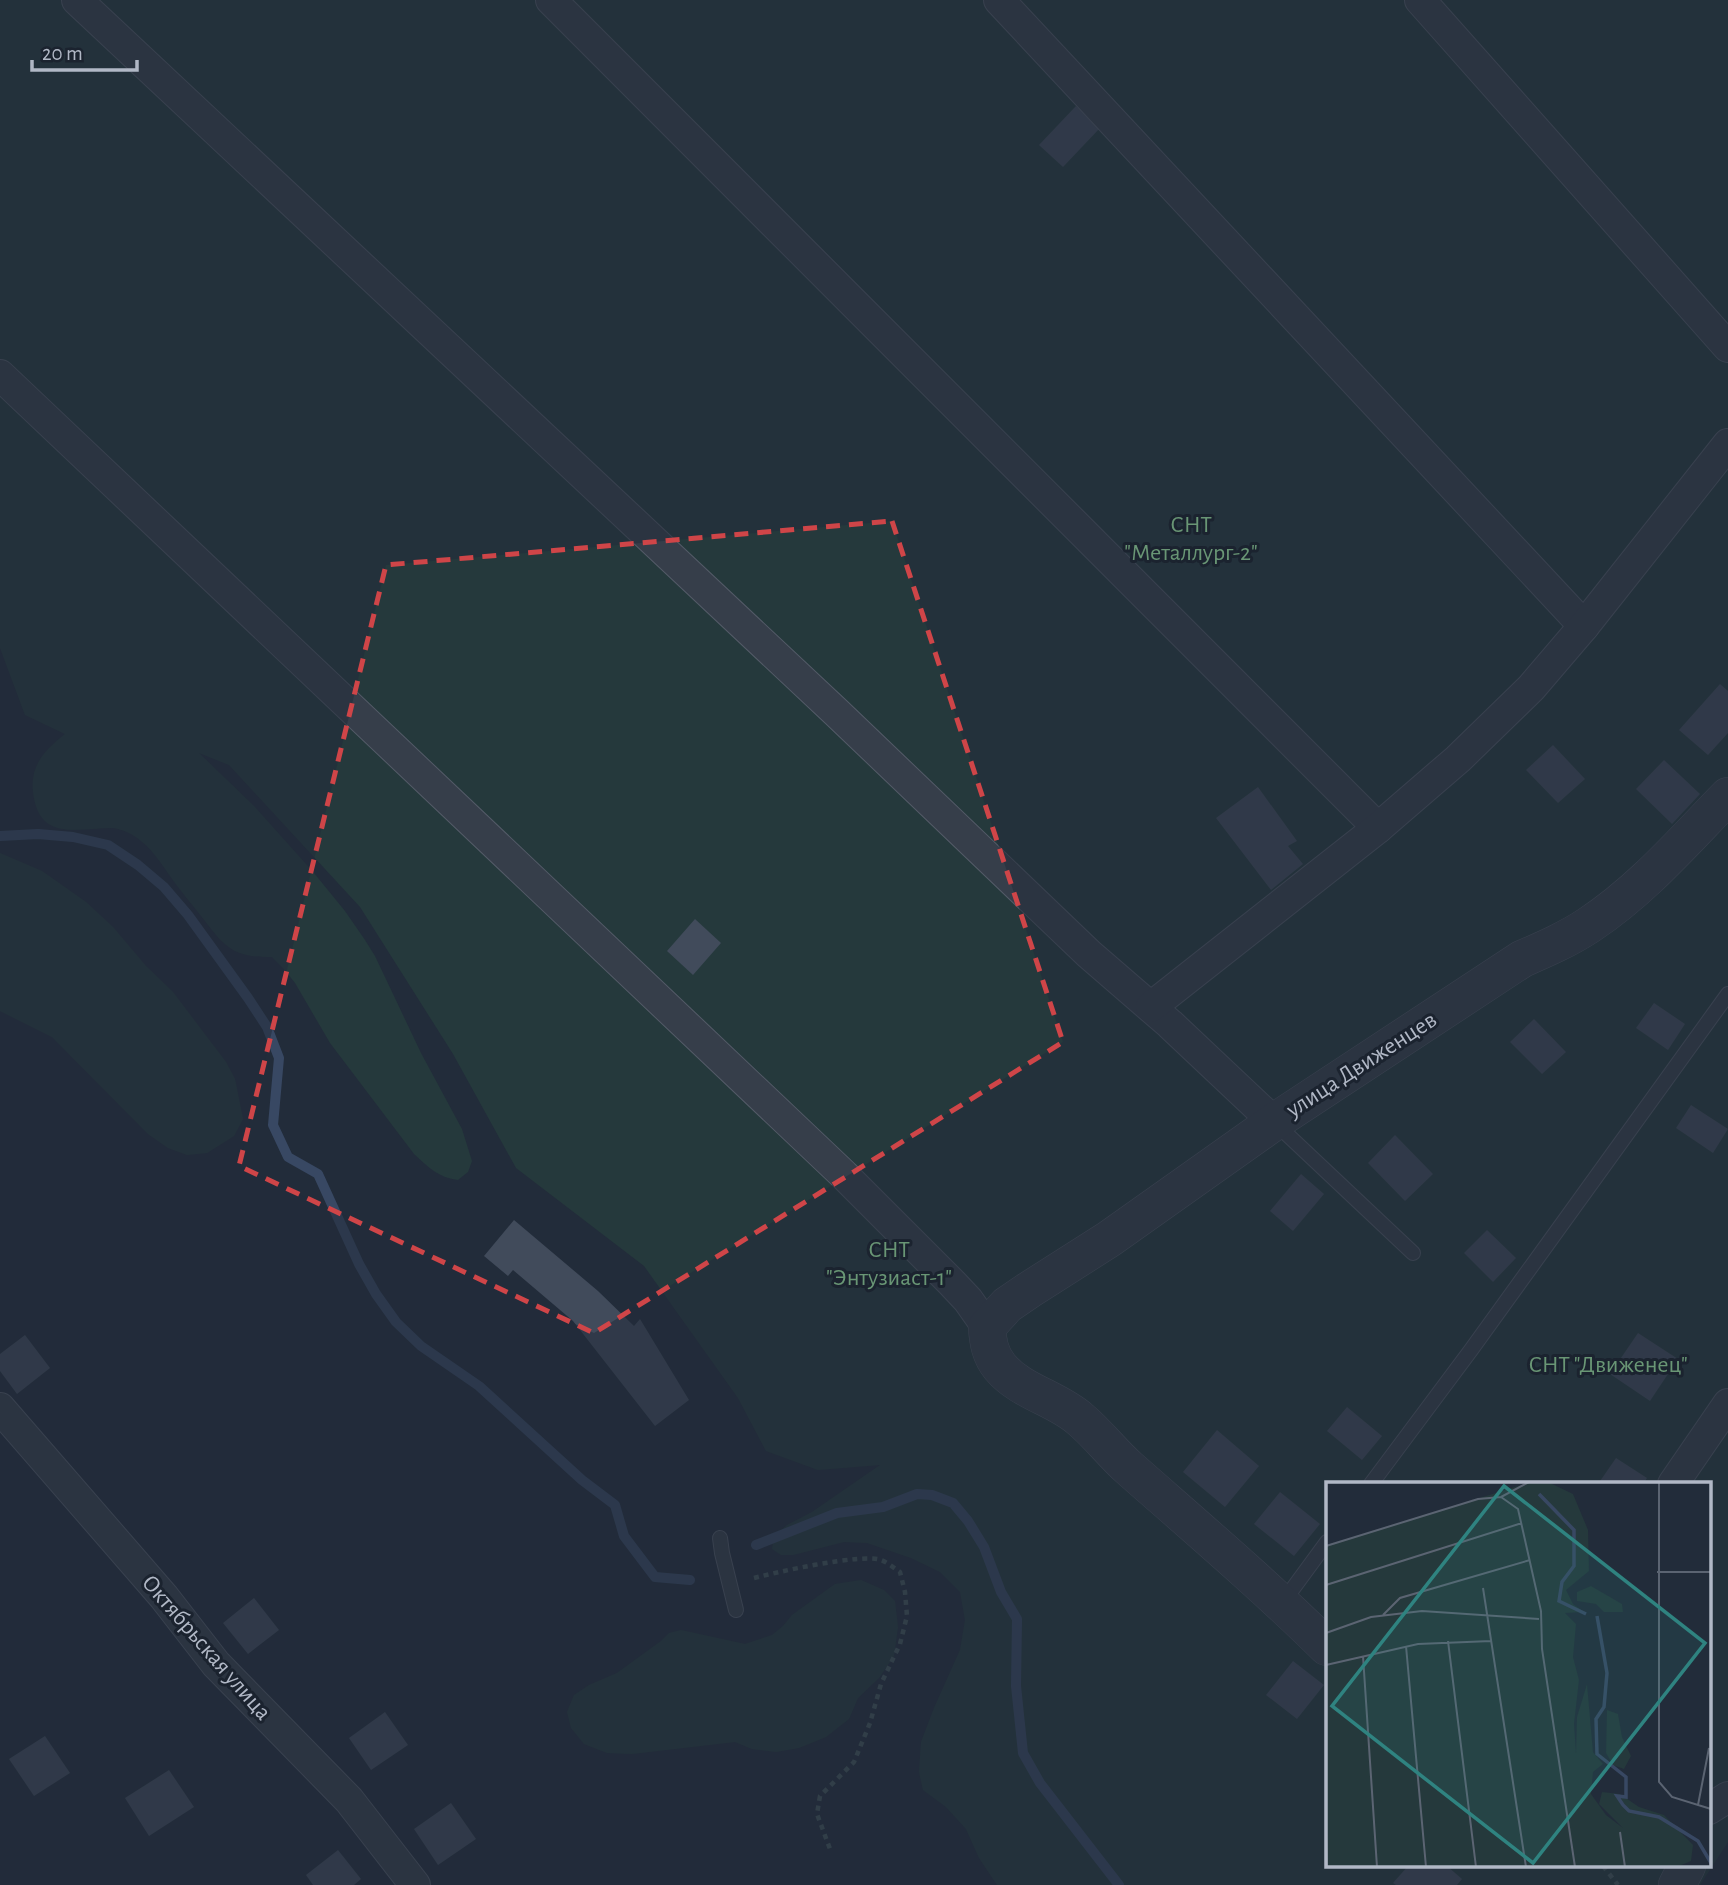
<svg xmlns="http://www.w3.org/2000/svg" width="1728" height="1885" viewBox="0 0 1728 1885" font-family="'Alegreya Sans',sans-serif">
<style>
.green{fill:#25393c;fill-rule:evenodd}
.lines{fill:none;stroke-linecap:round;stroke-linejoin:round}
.stream{stroke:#384863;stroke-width:10}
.building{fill:#414b5b}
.service-casing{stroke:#545b68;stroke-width:16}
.minor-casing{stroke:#545b68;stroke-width:32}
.tertiary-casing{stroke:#545b68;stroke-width:38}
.path{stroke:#44565a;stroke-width:4.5;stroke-dasharray:5 5;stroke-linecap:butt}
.service{stroke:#363e4a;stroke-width:14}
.minor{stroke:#363e4a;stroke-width:30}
.tertiary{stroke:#363e4a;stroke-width:37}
.marked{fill:none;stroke:#cf4548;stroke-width:5;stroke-dasharray:14 9;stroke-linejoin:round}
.labels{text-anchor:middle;stroke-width:6;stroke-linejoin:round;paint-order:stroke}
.park-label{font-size:24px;fill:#699675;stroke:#1b232f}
.street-label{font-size:24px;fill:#b1b8c6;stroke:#1b232f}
.inset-river{fill:none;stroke:#384863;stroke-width:3.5}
.inset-road{fill:none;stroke:#5b6472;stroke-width:2}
.view{fill:#2f8380;fill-opacity:0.15;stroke:#2f8380;stroke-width:3.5}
.inset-edge{fill:none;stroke:#b1b8c6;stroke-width:3.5}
</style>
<rect width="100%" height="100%" fill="#222c3a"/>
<!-- green -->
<g class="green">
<path d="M0,0H1728V1842L1700,1885H997L979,1858L966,1829L946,1807L923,1790L919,1772L921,1742L934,1708L960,1650L965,1620L960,1592L940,1572L911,1558L867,1543L844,1542L793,1555H781L772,1549L774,1537L787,1525L812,1512L880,1465L818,1470L766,1451L738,1398L644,1266L516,1168L453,1054L360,907L229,765L199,753L254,806L314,873L345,911L365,940L375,956L421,1053L462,1129L472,1161L468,1172L458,1180C439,1178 428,1167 414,1154L330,1043L295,983L283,968L272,957C261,957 250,957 240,953C225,948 214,933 205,921C195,908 184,895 175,883C164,868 155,852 141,841C135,835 120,828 112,828C76,828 39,842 33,792C30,765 45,750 65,734L25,715L0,648ZM1327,1484H1709V1866H1327Z"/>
<polygon points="0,853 42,871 86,902 113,927 146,966 173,992 226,1062 235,1079 243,1119 234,1136 207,1153 187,1155 168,1148 148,1134 52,1037 0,1011"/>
<polygon points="861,1580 884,1590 895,1601 898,1627 894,1656 879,1678 858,1698 849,1719 826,1737 799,1748 776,1752 752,1749 735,1742 632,1754 607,1753 584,1744 571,1728 567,1712 574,1695 589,1685 617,1673 661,1641 669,1633 681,1630 745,1644 772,1635 783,1626 792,1615 835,1584"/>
</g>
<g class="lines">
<!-- stream -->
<g class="stream">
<polyline points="0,836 38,834 73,837 108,845 138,865 164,887 188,915 248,998 267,1027 279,1058 273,1125 288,1157 318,1174 359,1264 376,1294 396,1322 421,1346 479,1386 582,1480 615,1505 624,1536 655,1577 690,1580"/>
<polyline points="756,1545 837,1513 883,1507 917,1494 932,1495 953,1503 968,1521 984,1547 1001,1592 1017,1619 1016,1686 1023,1753 1040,1783 1119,1885"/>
</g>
</g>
<!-- building -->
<g class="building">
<polygon points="1076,106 1100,128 1063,167 1039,145"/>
<polygon points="1720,684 1728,691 1728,733 1708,755 1679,730"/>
<polygon points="1553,745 1585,779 1558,803 1526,770"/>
<polygon points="1664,760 1700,794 1672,824 1636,789"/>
<polygon points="1258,787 1297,841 1288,846 1303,864 1271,890 1216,818"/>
<polygon points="695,919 721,943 693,975 667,951"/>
<polygon points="1654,1003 1685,1024 1668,1050 1636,1028"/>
<polygon points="1534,1019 1566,1052 1542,1074 1510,1042"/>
<polygon points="1691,1105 1728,1129 1713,1153 1676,1128"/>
<polygon points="1395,1135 1433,1174 1405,1201 1368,1163"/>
<polygon points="1301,1174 1324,1194 1293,1231 1270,1211"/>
<polygon points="514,1220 598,1291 634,1326 640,1319 689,1400 655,1426 573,1321 513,1270 508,1276 484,1256"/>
<polygon points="1487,1230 1516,1258 1493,1282 1464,1253"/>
<polygon points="1638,1333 1678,1359 1650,1401 1610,1374"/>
<polygon points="25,1335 50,1368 17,1394 0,1371 0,1354"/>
<polygon points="1347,1407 1382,1436 1362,1460 1327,1431"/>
<polygon points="1217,1430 1259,1466 1225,1507 1183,1472"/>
<polygon points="1616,1458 1647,1478 1643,1484 1598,1484"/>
<polygon points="1280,1492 1320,1524 1294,1556 1254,1524"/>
<polygon points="254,1598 279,1630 248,1654 223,1623"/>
<polygon points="1293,1661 1324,1685 1297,1719 1266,1695"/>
<polygon points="385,1712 408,1745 371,1770 349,1738"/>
<polygon points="45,1736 70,1773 34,1796 9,1759"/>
<polygon points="169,1770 194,1807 149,1836 125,1798"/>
<polygon points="451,1803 476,1839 438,1865 414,1829"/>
<polygon points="338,1850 361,1879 354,1885 313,1885 306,1875"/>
<polygon points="1408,1866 1447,1866 1462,1879 1457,1885 1396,1885 1393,1883"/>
</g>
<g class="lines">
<defs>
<g id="service">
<polyline points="1275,1123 1413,1253"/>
<polyline points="1371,1484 1471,1350 1728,994"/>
<polyline points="720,1538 722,1553 736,1610"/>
<polyline points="1283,1602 1327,1542"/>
</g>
<g id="minor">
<polyline points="77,0 836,712 1089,954 1170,1024 1274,1122"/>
<polyline points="551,0 1378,828"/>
<polyline points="999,0 1584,626"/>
<polyline points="1420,0 1728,347"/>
<polyline points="0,375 844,1175 952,1283 968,1300 987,1327"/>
<polyline points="1151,1007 1378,828 1458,759 1531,688 1584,626 1728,444"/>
<polyline points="0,1408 164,1597 216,1664 349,1800 415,1885"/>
<polyline points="1673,1484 1728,1404"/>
<polyline points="1709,1809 1728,1797"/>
</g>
<g id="tertiary">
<path d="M1327,1647C1264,1585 1196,1527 1129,1468C1112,1453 1098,1434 1080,1419C1056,1398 1021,1392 1000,1367C990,1355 988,1342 987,1327L1007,1305L1029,1290L1109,1239L1274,1122L1522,959C1545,949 1568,939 1589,925C1642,890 1684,841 1728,796"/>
<polyline points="1677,1885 1687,1866"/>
</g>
</defs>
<!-- service casing -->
<use href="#service" class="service-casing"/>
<!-- minor casing -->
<use href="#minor" class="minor-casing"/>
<!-- tertiary casing -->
<use href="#tertiary" class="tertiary-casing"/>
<!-- path -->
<g class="path">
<path d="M754,1578C777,1572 862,1553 881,1560C887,1562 894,1568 900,1572L905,1592L907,1616L900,1644L881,1684L870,1723L854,1762L820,1796L817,1814L830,1849"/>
<polyline points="1603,1866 1618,1885"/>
</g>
<!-- service -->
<use href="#service" class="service"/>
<!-- minor -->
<use href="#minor" class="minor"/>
<!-- tertiary -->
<use href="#tertiary" class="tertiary"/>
</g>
<!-- marked area -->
<path d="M0 0H1728V1885H0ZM892,521L1063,1042L594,1333L239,1166L386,565Z" fill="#222c3a" fill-opacity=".55" fill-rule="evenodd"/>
<path class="marked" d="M892,521L1063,1042L594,1333L239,1166L386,565Z"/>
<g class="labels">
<!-- park labels -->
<g class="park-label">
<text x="1191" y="532">СНТ<tspan x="1191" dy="28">"Металлург-2"</tspan></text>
<text x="889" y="1257">СНТ<tspan x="889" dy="28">"Энтузиаст-1"</tspan></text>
<text x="1608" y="1372">СНТ "Движенец"</text>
</g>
<!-- street labels -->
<g class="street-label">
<text transform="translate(1361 1064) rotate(-33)" y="8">улица Движенцев</text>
<text transform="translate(207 1647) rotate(49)" y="8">Октябрьская улица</text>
</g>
</g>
<!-- overview -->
<g transform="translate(1326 1482)">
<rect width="385" height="385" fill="#222c3a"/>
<path d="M205,0L224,1L247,12L262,48L263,89L240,108L247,122L258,130L239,131L250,142L247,175L253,198L248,242L250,271L251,235L261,202L267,270L277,282L267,290L265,312L280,333L297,346L273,322L276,310L294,312L313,325L338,333L367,363L365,379L351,385H0V64ZM265,104L296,122L297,130H278L270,122L251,119V110ZM281,228L292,232L296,255L305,274L298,287L287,283L280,271Z" fill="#25393c"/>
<path class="inset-river" d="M213,12L248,48V84L236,100L233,119L260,132M271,134L281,191L278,225L270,237L271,272L300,295V315L291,314L297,323L303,329L333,335L372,359L385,381"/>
<path class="inset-road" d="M333,0V300L346,315L385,327M175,15L192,27L215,129L216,167L249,385M175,15L203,0M0,64L152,17L175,15M331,90H385M0,103L196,41M157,106L200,385M57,133L74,116L204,78M0,151L45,135L96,129L213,137M122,159L150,385M80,164L100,385M37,174L51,385M0,183L92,162L165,159M372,323L383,266M294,350L299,385M0,351L1,385"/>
<path class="view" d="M178,4L379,161L207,381L6,224Z"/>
<rect width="385" height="385" class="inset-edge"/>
</g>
<!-- scale -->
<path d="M32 60v10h105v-10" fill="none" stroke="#b1b8c6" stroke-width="3.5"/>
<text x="42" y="60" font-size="21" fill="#b1b8c6" stroke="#1b232f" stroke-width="5" paint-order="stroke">20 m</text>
</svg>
